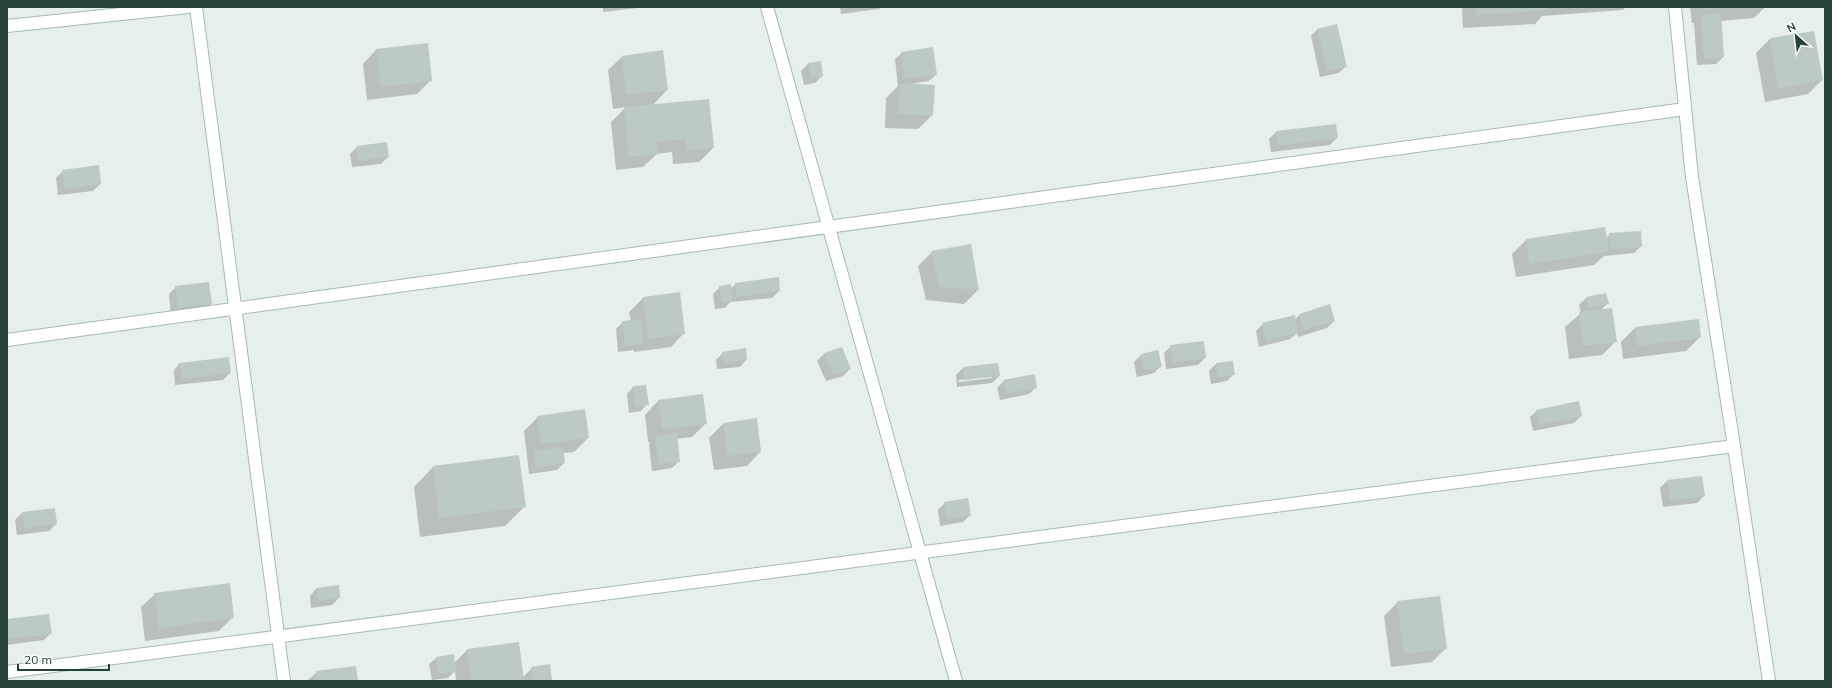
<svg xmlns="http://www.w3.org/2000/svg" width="1832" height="688" viewBox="0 0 1832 688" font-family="Mulish,sans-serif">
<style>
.shadow{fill:#0003;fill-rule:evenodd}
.building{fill:#bbcac4}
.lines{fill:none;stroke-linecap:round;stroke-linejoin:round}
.street-casing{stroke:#a8b8b2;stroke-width:14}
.street{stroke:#fff;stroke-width:12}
</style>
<rect width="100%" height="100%" fill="#e6efeb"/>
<!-- shadow -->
<g class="shadow">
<polygon points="603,7 646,7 603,12"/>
<polygon points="840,7 882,7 879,9 841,14"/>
<polygon points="1462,7 1626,7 1623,10 1542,16 1535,24 1463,28"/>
<polygon points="1690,7 1765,7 1754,18 1720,21 1723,57 1716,64 1697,65 1694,23 1692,23"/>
<polygon points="1318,29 1346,66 1339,73 1320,77 1311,36"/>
<polygon points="1770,39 1822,80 1808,94 1765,102 1756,53"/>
<polygon points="376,50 431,80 417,94 367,100 363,64"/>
<polygon points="902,53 936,75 929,81 911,84 932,115 918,129 885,128 886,98 898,86 895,59"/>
<polygon points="622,57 667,90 652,106 713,148 699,162 673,164 672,152 657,154 643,167 616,170 611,122 626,107 613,109 608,70"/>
<polygon points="808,64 822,76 815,83 804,85 801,71"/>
<polygon points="1276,132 1337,138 1330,145 1271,152 1269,139"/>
<polygon points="386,143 388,157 381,164 352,167 350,154 357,147"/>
<polygon points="63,171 100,184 93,191 58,195 56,178"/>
<polygon points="1605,228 1606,238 1610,234 1641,246 1634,253 1604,256 1594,265 1516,277 1512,254 1526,240"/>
<polygon points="970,245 978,290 964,304 926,300 918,266 932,252"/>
<polygon points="736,284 779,291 772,298 730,302 725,308 715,309 713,294 720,287 730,289"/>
<polygon points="176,287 211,304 204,310 171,315 169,294"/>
<polygon points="643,298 684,333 671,347 634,352 634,350 618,352 616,329 623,322 631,321 629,312"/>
<polygon points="1586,298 1607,304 1600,311 1616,341 1602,355 1569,359 1565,327 1581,313 1579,305"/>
<polygon points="1300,314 1334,321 1327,328 1298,337 1297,333 1290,339 1259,347 1256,331 1263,324 1295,320"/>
<polygon points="1698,320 1700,337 1686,351 1623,359 1621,342 1635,328"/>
<polygon points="1171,346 1205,358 1198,365 1166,369 1164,353"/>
<polygon points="842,349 850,369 843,376 826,381 817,361 824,354"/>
<polygon points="1158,351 1161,366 1154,373 1137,377 1134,362 1141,355"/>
<polygon points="723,353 746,360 740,367 717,369 716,360"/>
<polygon points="1232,362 1234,374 1227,381 1211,384 1209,371 1216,364"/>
<polygon points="180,363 230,373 223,380 175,385 174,370"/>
<path d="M963,368L999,376L992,383L957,387L956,375ZM992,376V378L959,382V380Z"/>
<polygon points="1004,381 1036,387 1029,394 1000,400 997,388"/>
<polygon points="633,387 647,404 641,411 629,413 627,394"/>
<polygon points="658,401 706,423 692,437 676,439 679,461 672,468 652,471 649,444 650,442 648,442 645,415"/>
<polygon points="1537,411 1581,416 1574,423 1533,431 1530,417"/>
<polygon points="538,417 588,438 574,452 563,453 564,463 557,470 529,474 524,431"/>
<polygon points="723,424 760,452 747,466 714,470 709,438"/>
<polygon points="518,456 524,507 505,526 420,537 414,487 433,467"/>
<polygon points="1667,481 1704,496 1697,503 1663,507 1660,488"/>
<polygon points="945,503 970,515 963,522 940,526 938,510"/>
<polygon points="22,513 56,524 49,531 17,535 15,520"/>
<polygon points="316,589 339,598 332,605 311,608 310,596"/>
<polygon points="155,594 233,617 219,631 145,641 141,607"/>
<polygon points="1398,602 1446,648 1432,662 1391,667 1384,616"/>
<polygon points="7,620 51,633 44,640 7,645"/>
<polygon points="467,650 523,677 532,668 551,681 456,681 455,671 448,678 432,680 429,664 436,658 454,663"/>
<polygon points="317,672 357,681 307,681"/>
</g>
<!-- building -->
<g class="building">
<polygon points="1476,7 1549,7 1550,10 1477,15"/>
<polygon points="1705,7 1726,7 1726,8 1705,10"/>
<polygon points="1721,13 1724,57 1704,59 1701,15"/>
<polygon points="1337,24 1347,67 1327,71 1317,29"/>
<polygon points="1814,31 1823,80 1778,89 1770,38"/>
<polygon points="428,43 432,81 381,87 376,49"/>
<polygon points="933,47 937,75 904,79 901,52"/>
<polygon points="663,50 668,90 626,95 622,56"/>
<polygon points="821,61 823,76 811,78 808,63"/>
<polygon points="900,83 935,85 933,116 898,114"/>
<polygon points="709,99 714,148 687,151 685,139 657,142 658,154 629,157 624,107"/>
<polygon points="1336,124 1338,138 1277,146 1276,131"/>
<polygon points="387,142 389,157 358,161 357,146"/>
<polygon points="99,165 101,184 64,189 62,170"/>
<polygon points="1605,227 1609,252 1529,264 1526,239"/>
<polygon points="1641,231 1642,247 1610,249 1609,233"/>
<polygon points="971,244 979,290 940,287 931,251"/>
<polygon points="779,277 780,291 737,297 735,283"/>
<polygon points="209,282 212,304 178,308 175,286"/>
<polygon points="731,284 733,301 722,302 719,286"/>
<polygon points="680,292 685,334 648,339 643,297"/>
<polygon points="1606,293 1609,304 1588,308 1586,297"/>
<polygon points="1330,304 1335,321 1304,330 1299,314"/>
<polygon points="1612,308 1617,342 1583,346 1579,312"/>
<polygon points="1295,315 1298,333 1266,341 1262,323"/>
<polygon points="641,319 644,344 625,346 622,321"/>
<polygon points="1699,319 1701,338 1637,346 1635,327"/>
<polygon points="1204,341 1206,358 1173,363 1170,345"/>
<polygon points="842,347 851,369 833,375 824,353"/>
<polygon points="746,348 747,360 724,363 722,352"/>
<polygon points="1158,350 1162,367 1144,370 1141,354"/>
<polygon points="229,357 231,373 182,379 180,363"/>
<polygon points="1233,361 1235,375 1218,377 1216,363"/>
<polygon points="998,363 1000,376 964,380 963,367"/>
<polygon points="1035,374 1037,388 1006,394 1003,380"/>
<polygon points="646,385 649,405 635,407 633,386"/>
<polygon points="703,394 707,424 662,429 658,400"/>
<polygon points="1579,401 1582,416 1539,425 1536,410"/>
<polygon points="585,409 589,438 541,444 537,416"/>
<polygon points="757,418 761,452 727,456 723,423"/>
<polygon points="677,433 680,462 658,464 655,436"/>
<polygon points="563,447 565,463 536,468 534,451"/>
<polygon points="519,455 526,507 439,518 433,466"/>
<polygon points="1702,476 1705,496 1670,501 1667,480"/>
<polygon points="968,498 971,516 947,519 944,502"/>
<polygon points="55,508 57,524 24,528 22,512"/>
<polygon points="230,583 234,618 159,628 154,593"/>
<polygon points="339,585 340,598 318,601 316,588"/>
<polygon points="1440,596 1447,649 1404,654 1397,601"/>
<polygon points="49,614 52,634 7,639 7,619"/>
<polygon points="519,642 524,680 471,681 467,649"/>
<polygon points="454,654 456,671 438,674 436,657"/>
<polygon points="550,664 552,681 533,681 531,667"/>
<polygon points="356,666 358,681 317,681 316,671"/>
</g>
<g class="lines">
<defs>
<g id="street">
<polyline points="196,7 284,681"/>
<polyline points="767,7 956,681"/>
<polyline points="1675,7 1692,177 1734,446 1769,681"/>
<polyline points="7,26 188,7"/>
<polyline points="7,340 1685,109"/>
<polyline points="7,672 1734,446"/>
</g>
</defs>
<!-- street casing -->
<use href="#street" class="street-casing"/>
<!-- street -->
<use href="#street" class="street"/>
</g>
<!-- border -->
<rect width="1832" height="688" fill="none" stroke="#24423a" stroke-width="16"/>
<!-- north arrow -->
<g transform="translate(1796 36) rotate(332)" stroke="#f7fbf9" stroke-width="3" paint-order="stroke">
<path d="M0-3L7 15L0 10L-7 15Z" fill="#24423a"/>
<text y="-6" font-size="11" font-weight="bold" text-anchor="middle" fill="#24423a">N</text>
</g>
<!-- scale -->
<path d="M18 664v6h91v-6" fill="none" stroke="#24423a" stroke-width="2"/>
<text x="24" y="664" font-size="12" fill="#24423a" stroke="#f7fbf9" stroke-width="3" paint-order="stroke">20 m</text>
</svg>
